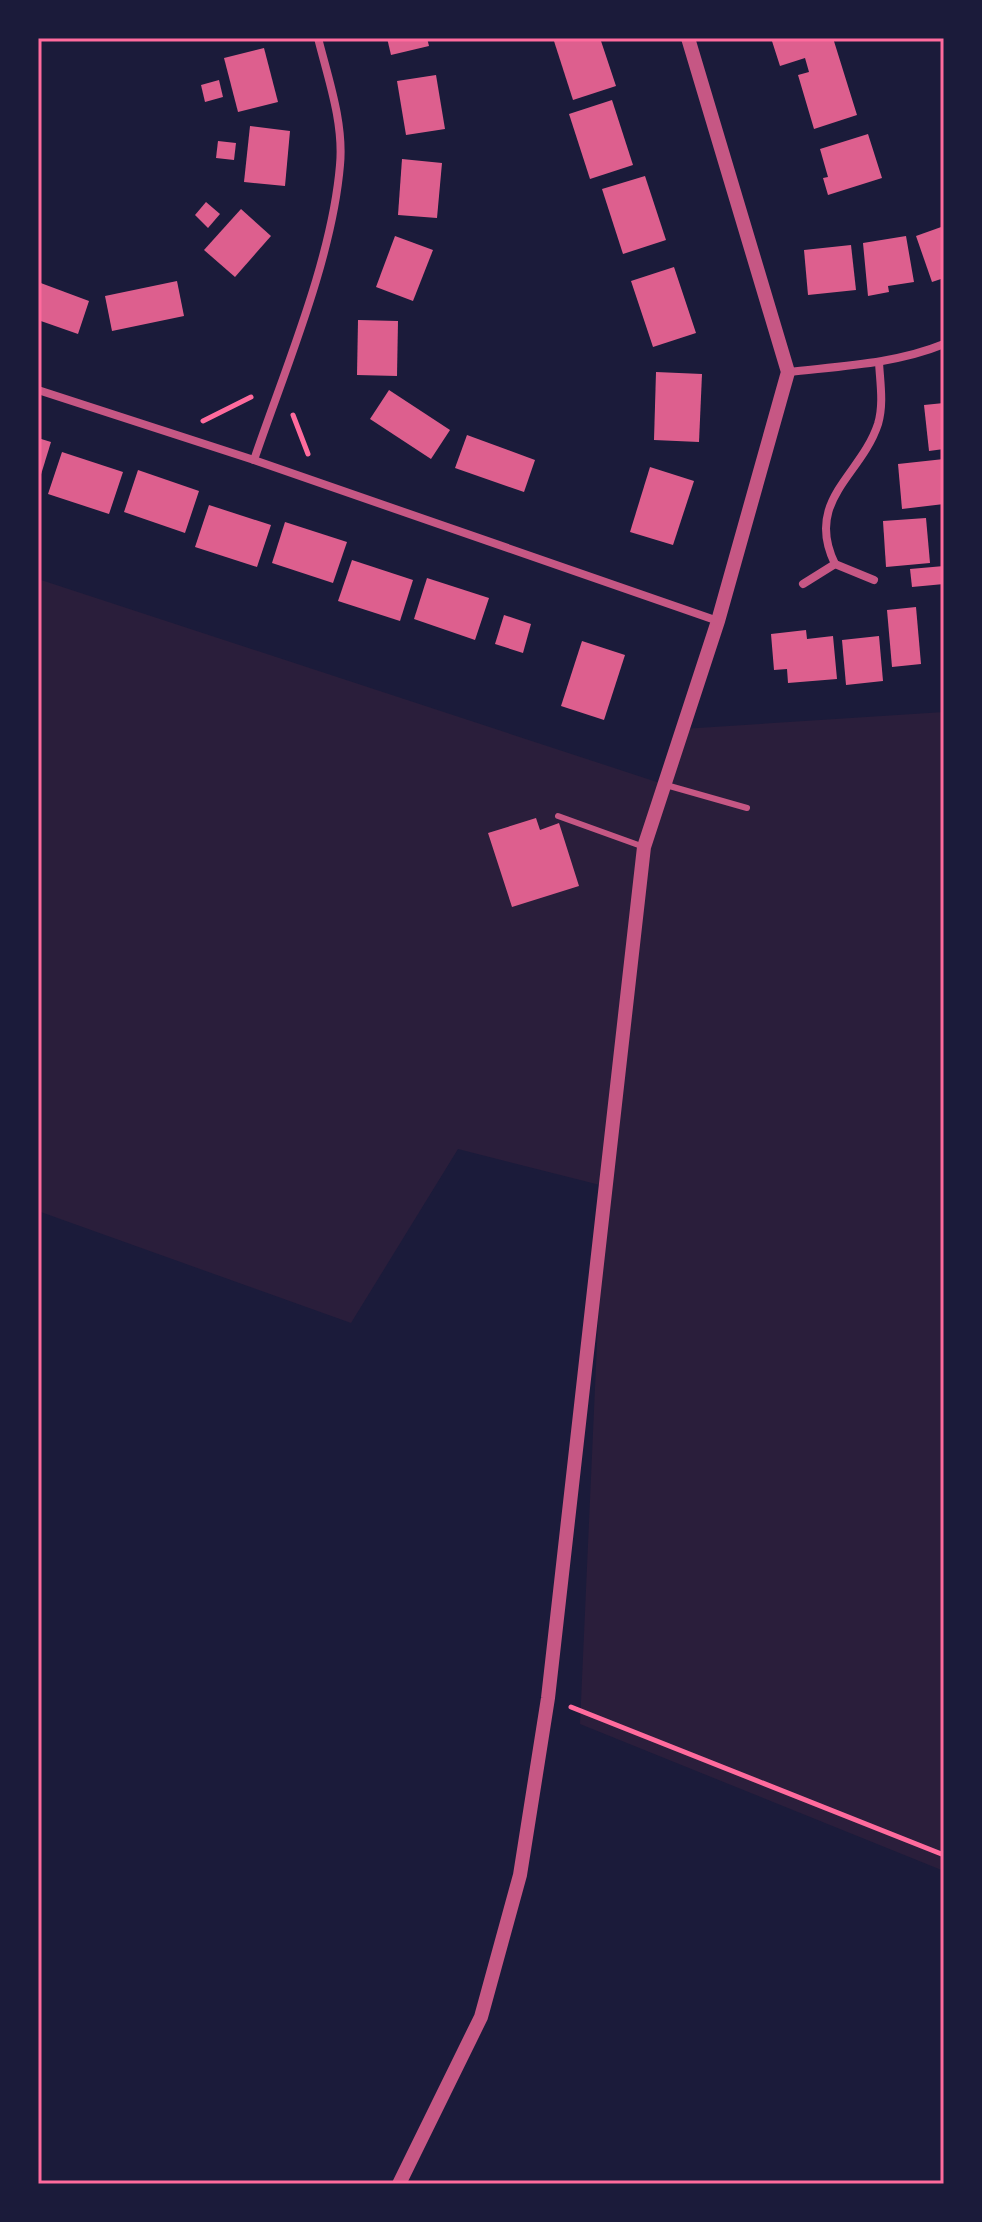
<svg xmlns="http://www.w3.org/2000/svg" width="982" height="2222" viewBox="0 0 982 2222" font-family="'Sofia Sans Condensed',sans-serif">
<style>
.green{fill:#2a1e3b}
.building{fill:#dd5f8e}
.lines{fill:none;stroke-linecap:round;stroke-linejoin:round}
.path{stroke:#ff6b9d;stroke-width:5}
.service{stroke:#c65784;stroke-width:6}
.minor{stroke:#c65784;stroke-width:8}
.tertiary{stroke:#c65784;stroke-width:14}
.neatline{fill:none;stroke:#ff6b9d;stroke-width:3}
</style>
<rect width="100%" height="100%" fill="#1b1b3a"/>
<!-- green -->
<polygon class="green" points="38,579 666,785 682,729 944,712 944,1871 580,1724 604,1186 458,1149 351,1323 38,1211"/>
<!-- building -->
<g class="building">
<polygon points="387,38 427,38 429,46 391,55"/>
<polygon points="553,38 600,38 616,86 573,100"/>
<polygon points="771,38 833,38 857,115 814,129 798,75 809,72 805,58 780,66"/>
<polygon points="264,48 278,102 238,112 224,58"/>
<polygon points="436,75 445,129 406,135 397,81"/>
<polygon points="219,80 223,97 205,102 201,85"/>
<polygon points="612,100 633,165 590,179 569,114"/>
<polygon points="250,126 290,131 285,186 244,182"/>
<polygon points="868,134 882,178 828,195 823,178 828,177 820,149"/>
<polygon points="218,141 236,143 234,160 216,158"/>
<polygon points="402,159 442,163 437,218 398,215"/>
<polygon points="645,176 666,240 623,254 602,189"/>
<polygon points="206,202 220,214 208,228 195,215"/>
<polygon points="241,209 271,236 235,277 204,250"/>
<polygon points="944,226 944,278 932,282 916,236"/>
<polygon points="395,236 433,250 413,301 376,287"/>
<polygon points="906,236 914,282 888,286 889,292 868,296 863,243"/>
<polygon points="851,245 856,290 808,295 804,250"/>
<polygon points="674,267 696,333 653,347 631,281"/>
<polygon points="177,281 184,316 112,331 105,296"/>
<polygon points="38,282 89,301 78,334 38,320"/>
<polygon points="358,320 398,321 397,376 357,375"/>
<polygon points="656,372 702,374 699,442 654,440"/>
<polygon points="389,390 450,430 431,459 370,419"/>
<polygon points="944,403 944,449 929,451 924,405"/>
<polygon points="467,435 535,460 524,492 455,468"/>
<polygon points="38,438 51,442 39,481 38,480"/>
<polygon points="62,452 123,472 109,514 48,494"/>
<polygon points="944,459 944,504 902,509 898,464"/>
<polygon points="650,467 694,481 673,545 630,532"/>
<polygon points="138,470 199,491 185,533 124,512"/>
<polygon points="209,505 271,525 257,567 195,547"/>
<polygon points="926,518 930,563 886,567 883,521"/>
<polygon points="285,522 347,542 333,583 272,563"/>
<polygon points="352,560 413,580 400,621 338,601"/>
<polygon points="944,566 944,584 912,587 910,569"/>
<polygon points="427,578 489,598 475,640 414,619"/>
<polygon points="916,607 921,664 892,667 887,610"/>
<polygon points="504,615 531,624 523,653 495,644"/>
<polygon points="806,630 807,639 833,636 837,679 788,683 787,669 774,670 771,634"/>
<polygon points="879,636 883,681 846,685 842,640"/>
<polygon points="582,641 625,655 604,720 561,706"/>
<polygon points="536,818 540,830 559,823 579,886 512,907 488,833"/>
</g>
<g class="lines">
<!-- path -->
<g class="path">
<polyline points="293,415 308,454"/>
<polyline points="203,421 251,397"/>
<polyline points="571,1707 944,1855"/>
</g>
<!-- service -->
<g class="service">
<polyline points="666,785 747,808"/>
<polyline points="558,816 644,847"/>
</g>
<!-- minor -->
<g class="minor">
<path d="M788,372C840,366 895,364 944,344"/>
<polyline points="38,390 254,460 718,621"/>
<path d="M254,460C285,369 332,260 340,165C344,123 328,78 318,38"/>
<path d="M835,564C804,500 861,476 878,424C884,404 880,382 879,362"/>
<polyline points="803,584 835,564 874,580"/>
</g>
<!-- tertiary -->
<polyline class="tertiary" points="399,2184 481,2017 520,1875 548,1698 644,847 718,621 788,372 688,38"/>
</g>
<!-- border -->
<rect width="982" height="2222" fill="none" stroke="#1b1b3a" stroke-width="80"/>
<rect x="40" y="40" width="902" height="2142" class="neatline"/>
</svg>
